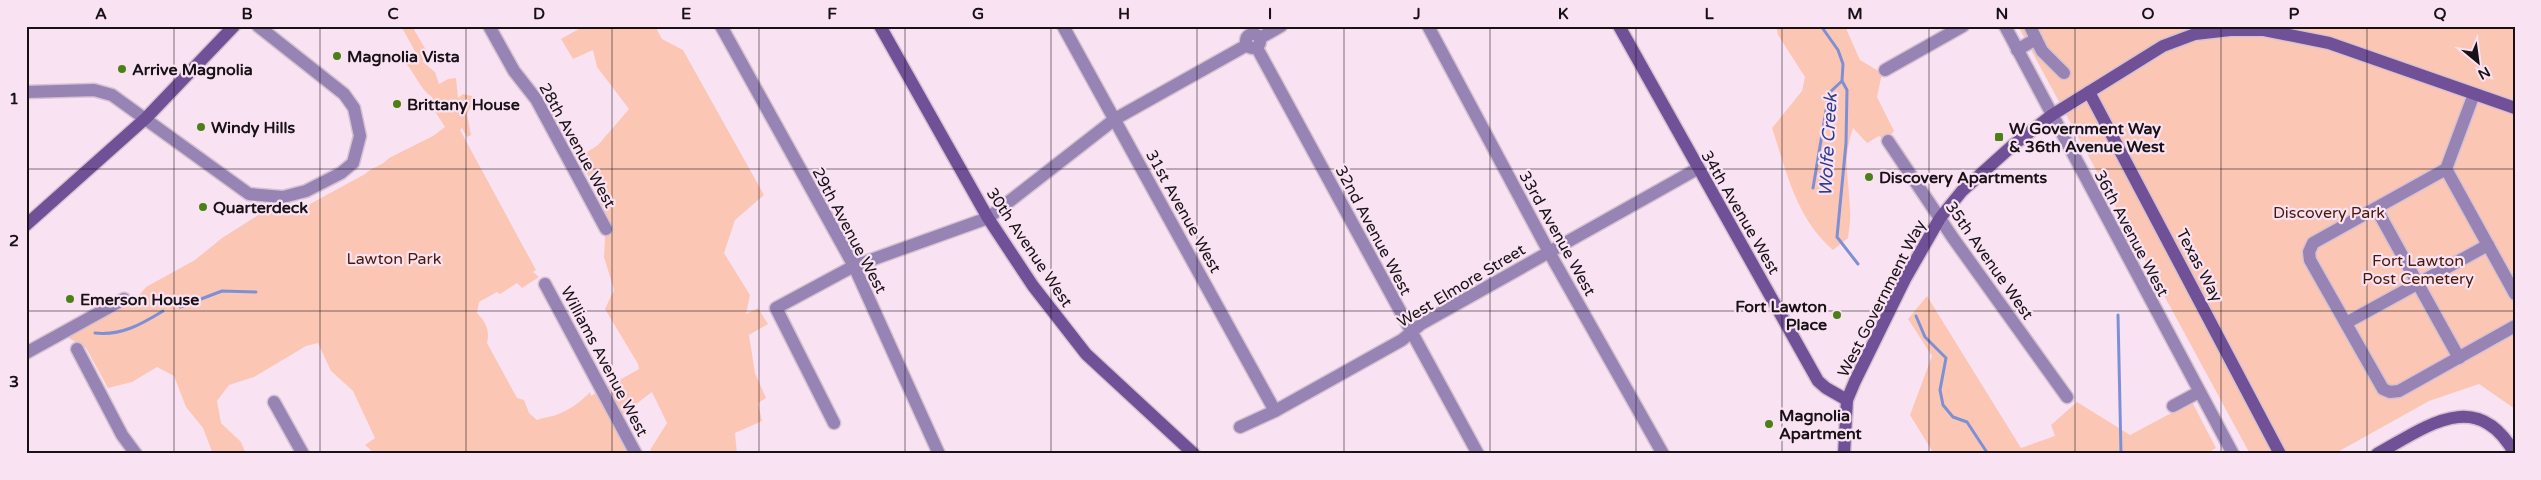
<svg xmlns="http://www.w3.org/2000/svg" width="2541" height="480" viewBox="0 0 2541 480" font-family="'Varela Round',sans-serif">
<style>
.green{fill:#fcc6b4}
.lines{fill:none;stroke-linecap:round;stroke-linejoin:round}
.stream{stroke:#7d90d6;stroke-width:3}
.street-casing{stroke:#d5c1d0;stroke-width:15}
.secondary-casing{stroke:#d5c1d0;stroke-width:15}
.street{stroke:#9783b4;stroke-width:12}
.secondary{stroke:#705096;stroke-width:12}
.grid{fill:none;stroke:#181116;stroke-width:1;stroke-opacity:0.55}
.poi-dot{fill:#4b8016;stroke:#f9e3f3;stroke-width:2}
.labels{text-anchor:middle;stroke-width:4.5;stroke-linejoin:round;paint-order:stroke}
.poi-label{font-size:16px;font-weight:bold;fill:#181116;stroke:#f9e3f3;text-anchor:start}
.street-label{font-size:16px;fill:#181116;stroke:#f9e3f3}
.park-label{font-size:16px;fill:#4b1806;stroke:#f9e3f3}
.water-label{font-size:18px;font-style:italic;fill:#303c8f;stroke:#f9e3f3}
.neatline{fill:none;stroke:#181116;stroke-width:2}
.grid-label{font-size:16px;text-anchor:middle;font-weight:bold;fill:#181116}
</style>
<rect width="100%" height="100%" fill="#f9e3f3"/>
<!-- green -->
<g class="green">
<path d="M401,26H412L426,50L423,62L435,72L439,84L448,79L456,78L458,98L463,94L472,96L474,101L467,114L471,135L467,137L462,128L460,130L536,270L533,272L539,277L522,288L517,283L500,294L497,292L479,302L477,313C486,322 490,331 487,343L517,398L524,400L529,413L537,420C544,417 550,417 556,415C569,410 581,402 590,392L591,396L639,369L638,364L605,309L614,290L604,257L606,218L593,184L578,158L598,145L629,109L597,67L593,50L573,59L561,39L584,26H655L662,39L683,50L764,195L735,220L724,253L750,295L746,314L758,308L768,324L749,335L755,373L766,398L758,403L762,421L735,433L737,454H654L650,450L667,423L652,392L611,423L630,454H375L365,445L375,438L353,391L331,371L318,343L306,346L254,377L229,385L217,401L221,423L241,442L246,454H213L203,428L186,407L174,376L157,367L132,382L108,388L86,348L67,337L135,300L146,287L195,260L222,238L274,205L290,215L365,174C372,167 382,166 389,158L433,136L445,127L434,110L432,97C419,89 415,71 403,61L416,53Z"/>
<path d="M1776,26H1845L1860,60L1882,73L1877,97L1894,131L1885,141L1879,136L1867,143L1853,128C1842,161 1849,177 1850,210C1851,219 1849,229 1848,238L1833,250C1796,218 1787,173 1772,128L1802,91L1805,77L1778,35Z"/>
<polygon points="2018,26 2515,26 2515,409 2479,384 2429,401 2334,454 2250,454"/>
<polygon points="1927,296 2021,448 2055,436 2051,425 2077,402 2130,435 2192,402 2216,448 2206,454 1934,454 1910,415 1932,356 1908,319"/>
</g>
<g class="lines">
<!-- stream -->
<g class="stream">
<polyline points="1821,26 1838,50 1843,64 1842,81 1847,90 1846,143 1837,237 1858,264"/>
<polyline points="1813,188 1829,93 1842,81"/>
<polyline points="180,307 222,291 256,292"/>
<polyline points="2118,315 2121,454"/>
<polyline points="1916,316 1925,337 1946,358 1940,390 1943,405 1953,417 1967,422 1988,454"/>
<path d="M95,333C121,336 142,324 163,311"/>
</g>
<defs>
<g id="street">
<polyline points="489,26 514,71 536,99 606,229"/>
<polyline points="721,26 854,266 939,454"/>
<polyline points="1063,26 1275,411"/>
<polyline points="1428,26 1549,252 1663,454"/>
<polyline points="2005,26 2233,454"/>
<circle cx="1253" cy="41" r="7"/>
<polyline points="1260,38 1281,26"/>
<polyline points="2036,39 2042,51 2064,73"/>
<polyline points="1257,48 1478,454"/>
<polyline points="2017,50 2036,39 2030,26"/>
<polyline points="1885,70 1963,26"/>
<polyline points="26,92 94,90 112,95 249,194 283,197 306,191 341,173 353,163 360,136 354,108 344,94 258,26"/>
<polyline points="2474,94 2446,169 2313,243 2309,252 2310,260 2383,389 2390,392 2399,391 2515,326"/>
<polyline points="1888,141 1953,238 2067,397"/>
<polyline points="2446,169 2515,294"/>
<polyline points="2376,208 2459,358"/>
<polyline points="545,284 636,454"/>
<polyline points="2346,323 2488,245"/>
<polyline points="77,349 122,435 136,454"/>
<polyline points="26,353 124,299"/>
<polyline points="274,402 303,454"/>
<polyline points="2173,406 2199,392"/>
<polyline points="834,423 776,308 854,266 988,218 1115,119 1247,45"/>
<polyline points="1240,427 1275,411 1402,340 1421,324 1697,169"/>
</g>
<g id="secondary">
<polyline points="880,26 988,218 1033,286 1086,354 1194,454"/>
<polyline points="1619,26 1818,381 1826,388 1847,400"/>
<polyline points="2089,92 2280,454"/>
<polyline points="26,225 146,118 234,26"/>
<polyline points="1844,454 1847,400 1855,381 1905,279 1940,218 1962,191 2012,146 2052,115 2163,46 2195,34 2230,30 2264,30 2329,43 2515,108"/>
<path d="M2377,454C2426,427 2477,386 2515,454"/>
</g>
</defs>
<!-- street casing -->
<use href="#street" class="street-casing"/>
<!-- secondary casing -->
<use href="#secondary" class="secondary-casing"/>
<!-- street -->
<use href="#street" class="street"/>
<!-- secondary -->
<use href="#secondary" class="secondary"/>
</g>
<!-- grid -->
<path class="grid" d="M174,26V454M320,26V454M466,26V454M612,26V454M759,26V454M905,26V454M1051,26V454M1197,26V454M1344,26V454M1490,26V454M1636,26V454M1782,26V454M1929,26V454M2075,26V454M2221,26V454M2367,26V454M26,169H2515M26,311H2515"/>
<!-- markers -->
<g class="poi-dot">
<circle cx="337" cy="56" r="5"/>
<circle cx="122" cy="69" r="5"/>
<circle cx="397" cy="104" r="5"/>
<circle cx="201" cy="127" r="5"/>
<rect x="1994" y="132" width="10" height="10" rx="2.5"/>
<circle cx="1869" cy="177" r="5"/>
<circle cx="203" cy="207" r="5"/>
<circle cx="70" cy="299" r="5"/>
<circle cx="1837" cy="315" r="5"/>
<circle cx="1769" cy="424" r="5"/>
</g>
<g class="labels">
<!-- poi labels -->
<g class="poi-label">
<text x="347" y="62">Magnolia Vista</text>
<text x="132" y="75">Arrive Magnolia</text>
<text x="407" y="110">Brittany House</text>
<text x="211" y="133">Windy Hills</text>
<text x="2009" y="134">W Government Way<tspan x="2009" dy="18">&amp; 36th Avenue West</tspan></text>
<text x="1879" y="183">Discovery Apartments</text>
<text x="213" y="213">Quarterdeck</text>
<text x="80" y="305">Emerson House</text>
<text x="1827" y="312" text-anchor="end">Fort Lawton<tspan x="1827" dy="18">Place</tspan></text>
<text x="1779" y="421">Magnolia<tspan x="1779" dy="18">Apartment</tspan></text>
</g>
<!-- street labels -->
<g class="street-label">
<text transform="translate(578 145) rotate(61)" y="6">28th Avenue West</text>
<text transform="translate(1184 211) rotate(61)" y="6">31st Avenue West</text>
<text transform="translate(1741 212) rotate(60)" y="6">34th Avenue West</text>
<text transform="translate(850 230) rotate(62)" y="6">29th Avenue West</text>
<text transform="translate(1374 230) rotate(62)" y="6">32nd Avenue West</text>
<text transform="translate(1558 233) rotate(61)" y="6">33rd Avenue West</text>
<text transform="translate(2132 233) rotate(62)" y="6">36th Avenue West</text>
<text transform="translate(1030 247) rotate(56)" y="6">30th Avenue West</text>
<text transform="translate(1990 260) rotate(55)" y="6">35th Avenue West</text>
<text transform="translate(2200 265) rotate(62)" y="6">Texas Way</text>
<text transform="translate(1461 285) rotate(-31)" y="6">West Elmore Street</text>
<text transform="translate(1881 298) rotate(-63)" y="6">West Government Way</text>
<text transform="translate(605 361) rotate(62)" y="6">Williams Avenue West</text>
</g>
<!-- park labels -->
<g class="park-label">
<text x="2329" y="218">Discovery Park</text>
<text x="394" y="264">Lawton Park</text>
<text x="2418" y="266">Fort Lawton<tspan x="2418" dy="18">Post Cemetery</tspan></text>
</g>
<!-- water labels -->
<g class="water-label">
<text transform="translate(1828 145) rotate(-87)" y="6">Wolfe Creek</text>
</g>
</g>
<!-- border -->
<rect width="2541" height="480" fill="none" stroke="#f9e3f3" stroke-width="55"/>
<!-- north arrow -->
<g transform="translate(2478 62) rotate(151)" stroke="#f9e3f3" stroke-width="4" paint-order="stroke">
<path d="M0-4L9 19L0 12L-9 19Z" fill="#181116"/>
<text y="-8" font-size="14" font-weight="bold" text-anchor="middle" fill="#181116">N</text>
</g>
<rect x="28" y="28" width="2486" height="424" class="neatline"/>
<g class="grid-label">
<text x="101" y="19">A</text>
<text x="247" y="19">B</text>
<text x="393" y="19">C</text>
<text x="539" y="19">D</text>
<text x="686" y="19">E</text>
<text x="832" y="19">F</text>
<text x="978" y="19">G</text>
<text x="1124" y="19">H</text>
<text x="1270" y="19">I</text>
<text x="1417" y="19">J</text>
<text x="1563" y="19">K</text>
<text x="1709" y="19">L</text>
<text x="1855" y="19">M</text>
<text x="2002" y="19">N</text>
<text x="2148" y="19">O</text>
<text x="2294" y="19">P</text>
<text x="2440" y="19">Q</text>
<text x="14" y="104">1</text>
<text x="14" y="246">2</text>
<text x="14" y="387">3</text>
</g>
</svg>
